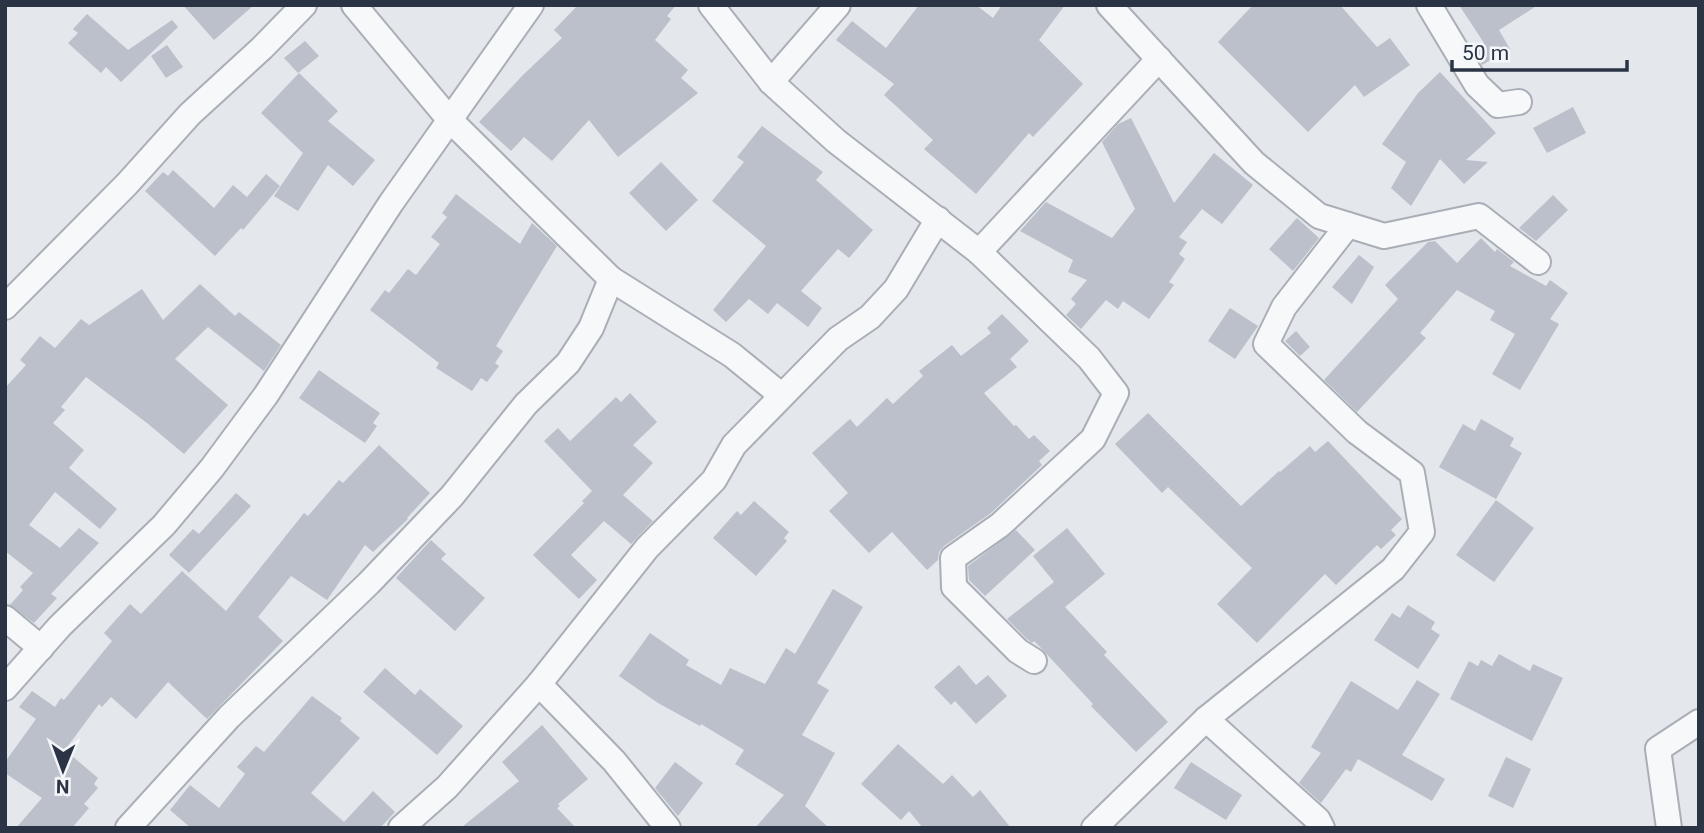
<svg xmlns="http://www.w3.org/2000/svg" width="1704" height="833" viewBox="0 0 1704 833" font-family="Roboto,sans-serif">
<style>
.building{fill:#bbc0ca}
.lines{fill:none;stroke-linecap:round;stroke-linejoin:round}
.street-casing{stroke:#a9aeb7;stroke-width:28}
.street{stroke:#f7f8fa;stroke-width:24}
</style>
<rect width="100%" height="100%" fill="#e4e7ec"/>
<!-- building -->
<g class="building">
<polygon points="183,5 254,5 214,40"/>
<polygon points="578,5 676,5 667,16 671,19 655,40 688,70 681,78 698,93 618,157 589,120 552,161 524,137 511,151 479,122 523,75 562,38 554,30"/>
<polygon points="919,5 976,5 993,18 1002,5 1065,5 1039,40 1083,84 1033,137 1029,133 976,194 924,149 933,140 884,95 894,84 836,40 852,21 886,48"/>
<polygon points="1253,5 1340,5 1377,47 1390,38 1410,65 1364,97 1355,85 1308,132 1218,42"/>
<polygon points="1459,5 1538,5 1499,30 1510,49 1482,65 1473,49 1484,43"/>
<polygon points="87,14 128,50 172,20 178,27 121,82 106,67 101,73 68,43 78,33 73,29"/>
<polygon points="305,41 319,56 298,73 284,58"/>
<polygon points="167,45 183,67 166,78 151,56"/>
<polygon points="1440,72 1496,133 1466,160 1488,162 1464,184 1440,159 1411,206 1391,188 1406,162 1382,144 1418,93"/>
<polygon points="299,73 338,111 328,121 375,160 353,186 328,165 298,211 274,196 303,153 261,113"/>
<polygon points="1573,107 1586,133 1547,153 1533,128"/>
<polygon points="1131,118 1174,203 1214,153 1253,185 1222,224 1202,209 1179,237 1187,242 1179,254 1185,259 1169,282 1174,285 1149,319 1123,301 1118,309 1106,300 1081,329 1066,315 1076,304 1071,299 1087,280 1068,272 1073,260 1020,231 1046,202 1112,238 1135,209 1102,142 1118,124"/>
<polygon points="762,126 823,172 816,180 873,230 849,258 838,249 801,291 822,308 808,327 777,303 768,314 749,299 726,322 713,310 766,246 712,201 744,162 737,157"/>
<polygon points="661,162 698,200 666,231 629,193"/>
<polygon points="173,170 214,208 233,185 247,197 266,174 280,186 243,230 241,228 215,256 145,191 163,172 168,176"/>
<polygon points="456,194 520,244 532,223 557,246 496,346 503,351 495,363 499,366 487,382 481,378 472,391 436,368 439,363 370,310 385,290 389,293 408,269 416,275 440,244 431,237 447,217 442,213"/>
<polygon points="1553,195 1568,210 1536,241 1519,228"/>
<polygon points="1297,218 1319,238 1293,271 1269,249"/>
<polygon points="1481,238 1495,252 1497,249 1514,262 1510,266 1546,286 1550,280 1568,293 1550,319 1559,324 1520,390 1492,374 1515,334 1490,320 1495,311 1457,290 1420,333 1426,338 1357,412 1324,380 1398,299 1385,285 1428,242 1435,241 1457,263"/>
<polygon points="1359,255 1374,267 1352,304 1332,287"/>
<polygon points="200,284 235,316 239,312 281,345 264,371 208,327 175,359 228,405 184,454 147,423 86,377 61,407 65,410 53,423 84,450 69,468 117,509 100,529 55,492 29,525 60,548 79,528 99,543 51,594 57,598 34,623 10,605 23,590 20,587 33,573 5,551 5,388 26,365 20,360 40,336 55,348 81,319 89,325 142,289 163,320"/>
<polygon points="1230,308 1258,326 1235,359 1208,341"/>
<polygon points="1002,314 1029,341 1010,359 1017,367 984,393 1014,426 1016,425 1029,439 1034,435 1050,451 1039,461 1042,465 991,513 944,546 939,552 938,560 927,570 892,532 869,553 829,511 848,493 812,453 850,419 857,427 887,398 893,404 923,376 919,371 952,345 961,356 991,333 987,328"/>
<polygon points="1296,331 1310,347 1300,356 1285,341"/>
<polygon points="319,370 380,413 373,423 377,426 365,443 299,398"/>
<polygon points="630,393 657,422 633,445 653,463 623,495 653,521 631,544 604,521 571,555 597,580 579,599 533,555 584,503 582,501 592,491 544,441 558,428 570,441 616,397 621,402"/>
<polygon points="1148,413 1241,506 1279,471 1280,472 1310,446 1315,452 1328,441 1402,519 1391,530 1396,535 1381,549 1377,545 1336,585 1325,574 1257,643 1217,604 1252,568 1168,487 1162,493 1115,444"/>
<polygon points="1481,419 1514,438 1510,446 1522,453 1496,499 1439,467 1463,424 1475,431"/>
<polygon points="379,445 430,493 407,518 408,519 373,552 365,545 327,600 291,576 258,617 283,641 207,719 168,682 136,719 111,697 102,707 99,704 65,750 98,778 94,784 98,788 84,804 89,808 72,828 16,828 42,798 5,773 5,762 36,719 19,707 32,691 55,707 61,698 64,700 112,641 104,633 130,604 141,614 182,571 226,611 304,513 308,516 339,480 343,483"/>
<polygon points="236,493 251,506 189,573 169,555 193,529 199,534"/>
<polygon points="1496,500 1534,528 1494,582 1456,555"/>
<polygon points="754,501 789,532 784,538 787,541 756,576 713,538 737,511 741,515"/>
<polygon points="1067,528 1105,574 1065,607 1107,652 1104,655 1168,722 1136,752 1091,706 1093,704 1042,649 1034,641 1032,643 1027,639 1007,619 1054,582 1033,556"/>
<polygon points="1016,530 1035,550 985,596 969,580 968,566"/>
<polygon points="431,540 446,554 441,559 485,598 455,631 396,578"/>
<polygon points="833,589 863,607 817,683 829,690 802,735 835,753 805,806 829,828 755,828 784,795 735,764 744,750 701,724 700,726 658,703 619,676 650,633 689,660 686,665 721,685 730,668 765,684 786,648 795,654"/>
<polygon points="1408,605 1435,622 1431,629 1440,635 1418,669 1374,640 1392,613 1400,618"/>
<polygon points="1499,654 1530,671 1533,664 1563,678 1532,741 1450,699 1469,661 1478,666 1481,660 1492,666"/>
<polygon points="959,665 976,685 988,675 1007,696 976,724 955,701 951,705 934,687"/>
<polygon points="385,668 415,695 420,689 463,726 437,755 363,692"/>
<polygon points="1417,680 1440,694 1402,755 1445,779 1432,801 1358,759 1351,772 1346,769 1321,803 1299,783 1321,753 1311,747 1351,681 1398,710"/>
<polygon points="312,696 342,718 340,721 360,738 311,793 344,822 373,791 395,812 380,828 191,828 170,810 190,785 219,808 245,774 237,767 256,746 264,752"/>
<polygon points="542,725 588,779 558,804 560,806 557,808 576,828 462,827 519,781 502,762"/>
<polygon points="898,744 943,784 952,775 973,797 980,790 1011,828 923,828 909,811 901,820 861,784"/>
<polygon points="1506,757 1531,769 1513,808 1488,796"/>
<polygon points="675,762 703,783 678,816 655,788"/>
<polygon points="1191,762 1242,795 1226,820 1174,788"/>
</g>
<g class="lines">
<defs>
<g id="street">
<polyline points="354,5 449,119 611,279 732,355 781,395"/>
<polyline points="711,5 771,82 836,141 979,252 1089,358 1116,393 1093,439 1000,525 953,558 954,587 1018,651 1034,661"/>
<polyline points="1109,5 1254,163 1319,216 1384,236 1479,216 1538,262"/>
<polyline points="1429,5 1477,85 1498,105 1519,102"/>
<polyline points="771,82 838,5"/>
<polyline points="979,252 1159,59"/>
<polyline points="5,307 127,184 190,114 262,48 304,5"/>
<polyline points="5,618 41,648"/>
<polyline points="539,684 614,761 668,828"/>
<polyline points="5,688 60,626 164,525 212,468 266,395 391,203 531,5"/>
<polyline points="1206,719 1318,820 1322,828"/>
<polyline points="128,828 229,717 369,583 452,496 526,404 568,363 591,328 611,279"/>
<polyline points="401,828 447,787 539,684 647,548 714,480 734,445 838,339 870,317 896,289 938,219"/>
<polyline points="1094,828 1206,719 1393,569 1422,532 1412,473 1357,432 1266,344 1284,307 1348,225"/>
<polyline points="1669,828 1658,749 1699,722"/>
</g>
</defs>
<!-- street casing -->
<use href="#street" class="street-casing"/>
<!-- street -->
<use href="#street" class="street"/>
</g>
<!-- border -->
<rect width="1704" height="833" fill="none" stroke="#2b3445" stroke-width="14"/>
<!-- north arrow -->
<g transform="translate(63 770) rotate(181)" stroke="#f4f6f9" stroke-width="5" paint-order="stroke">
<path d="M0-5L12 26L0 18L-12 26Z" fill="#2b3445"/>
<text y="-10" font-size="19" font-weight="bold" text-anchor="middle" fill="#2b3445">N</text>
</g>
<!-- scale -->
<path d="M1452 60v10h175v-10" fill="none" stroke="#2b3445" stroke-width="3.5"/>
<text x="1462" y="60" font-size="21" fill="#2b3445" stroke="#f4f6f9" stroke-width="5" paint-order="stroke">50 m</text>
</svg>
